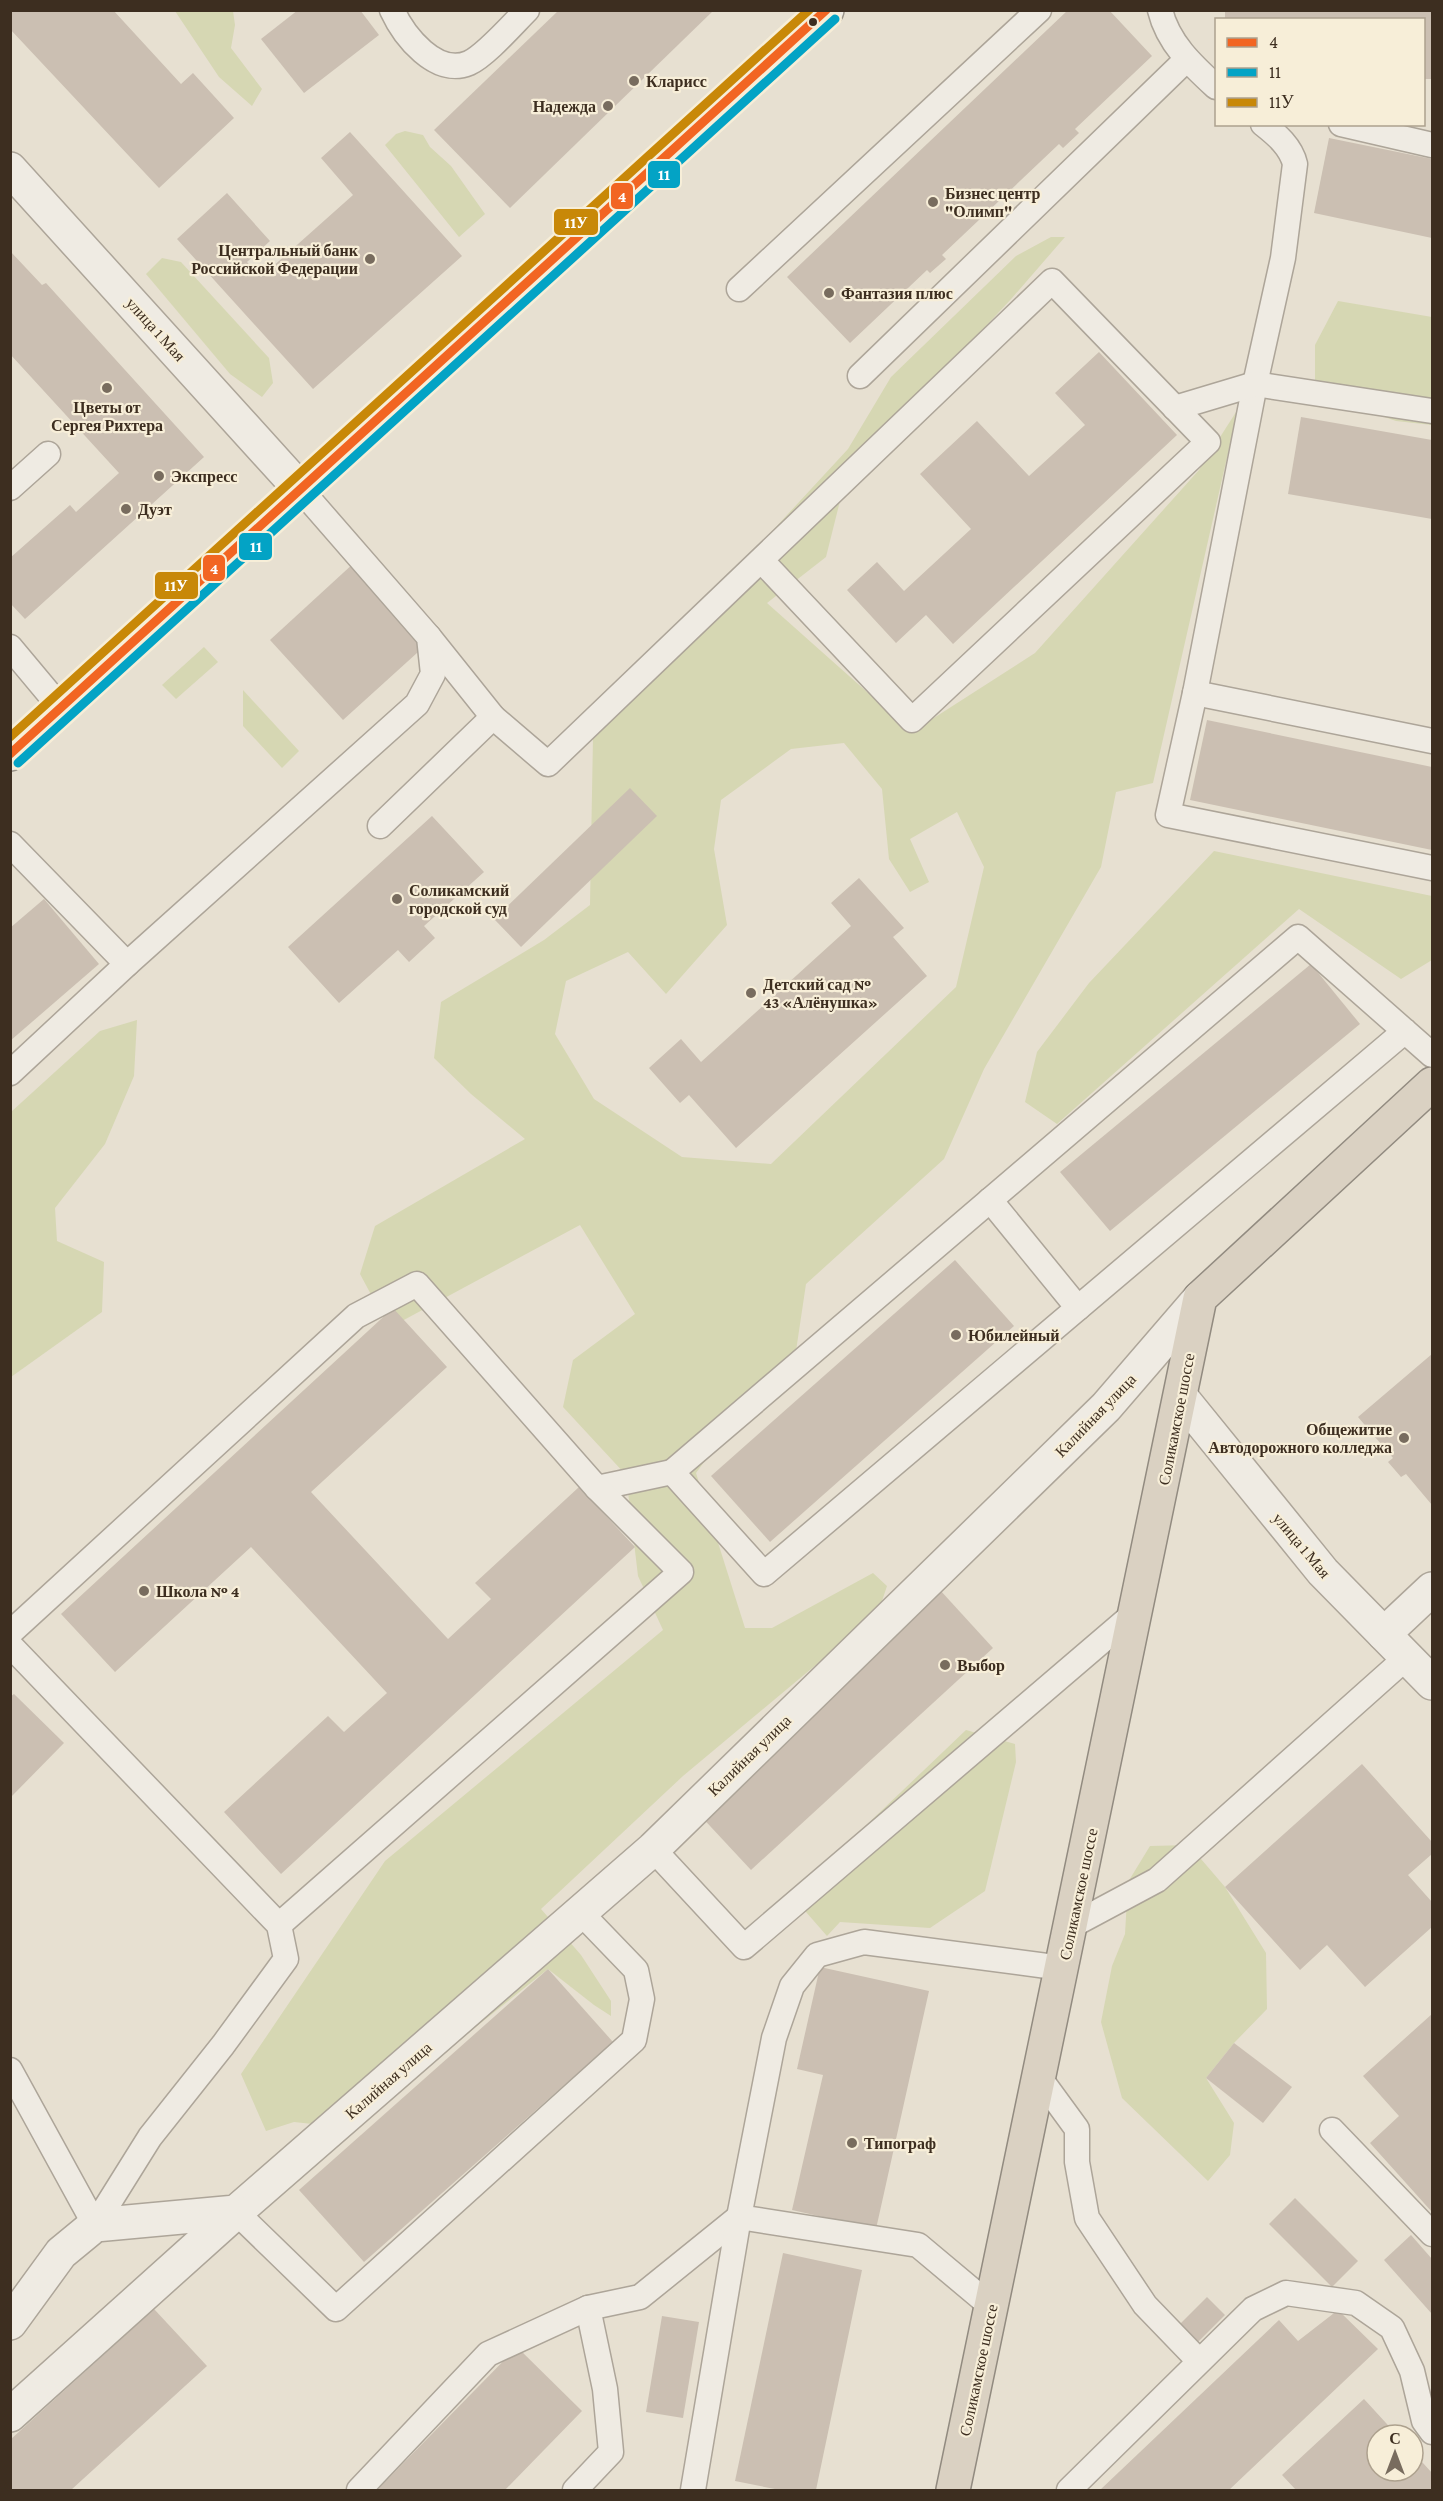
<svg xmlns="http://www.w3.org/2000/svg" width="1443" height="2501" viewBox="0 0 1443 2501" font-family="'Crimson Pro',serif">
<style>
.green{fill:#d6d7b3;fill-rule:evenodd}
.building{fill:#cbbfb2}
.lines{fill:none;stroke-linecap:round;stroke-linejoin:round}
.lane-casing{stroke:#ada599;stroke-width:27}
.street-casing{stroke:#ada599;stroke-width:36}
.secondary-casing{stroke:#9c958a;stroke-width:36}
.highway-casing{stroke:#928b80;stroke-width:36}
.lane{stroke:#efebe3;stroke-width:24}
.street{stroke:#efebe3;stroke-width:33}
.secondary{stroke:#efebe3;stroke-width:33}
.highway{stroke:#dad1c2;stroke-width:33}
.bus-1-casing{stroke:#f7eed8;stroke-width:14}
.bus-2-casing{stroke:#f7eed8;stroke-width:14}
.bus-3-casing{stroke:#f7eed8;stroke-width:14}
.bus-1{stroke:#f26522;stroke-width:9}
.bus-2{stroke:#03a3c5;stroke-width:9}
.bus-3{stroke:#c88808;stroke-width:9}
.bus-dot{fill:#3d2e20;stroke:#f7eed8;stroke-width:2}
.poi-dot{fill:#786c5e;stroke:#f7eed8;stroke-width:2}
.labels{text-anchor:middle;stroke-width:4.5;stroke-linejoin:round;paint-order:stroke}
.poi-label{font-size:16px;font-weight:bold;fill:#3d2e20;stroke:#f7eed8;text-anchor:start}
.street-label{font-size:16px;fill:#3d2e20;stroke:#f7eed8}
.line-badge{stroke:#f7eed8;stroke-width:2}
.badge-label{font-size:16px;text-anchor:middle;font-weight:bold;fill:#fff}
</style>
<rect width="100%" height="100%" fill="#e7e0d1"/>
<!-- green -->
<g class="green">
<polygon points="175,11 233,11 235,25 231,48 262,89 252,106 219,77"/>
<polygon points="405,131 423,135 430,147 451,166 485,214 459,237 385,145 396,134"/>
<path d="M1051,237H1065L1012,298L933,383L849,465L826,557L767,603L912,732L1035,653L1199,470L1238,409L1153,783L1116,792L1101,867L984,1069L944,1159L806,1284L793,1371L715,1447L696,1473L745,1628H772L873,1573L887,1586L878,1613L683,1776L541,1909L581,1955L611,2001V2016L594,2005L548,1969L350,2128L294,2122L266,2131L241,2074L385,1861L663,1630L638,1576L626,1475L563,1407L573,1360L635,1314L580,1225L389,1328L360,1274L375,1226L525,1139L471,1094L434,1058L441,1002L544,940L590,905L593,737L678,633L848,449L891,377L1016,256ZM844,743L882,789L889,859L910,892L929,882L910,839L957,812L984,867L956,987L771,1164L682,1157L594,1099L555,1034L566,981L628,952L666,994L727,925L714,849L721,800L791,749Z"/>
<polygon points="162,258 181,262 269,358 273,383 262,397 230,374 146,274"/>
<polygon points="1338,301 1432,317 1432,425 1396,421 1315,393 1315,345"/>
<polygon points="204,647 218,662 176,699 162,685"/>
<polygon points="243,690 299,751 282,768 243,726"/>
<polygon points="1214,851 1432,896 1432,960 1401,979 1299,909 1057,1124 1025,1102 1037,1052 1089,983"/>
<polygon points="137,1020 134,1076 105,1144 55,1208 57,1241 104,1262 102,1312 11,1377 11,1112 100,1031"/>
<polygon points="966,1730 1015,1744 1016,1762 985,1891 930,1928 840,1922 827,1936 792,1896"/>
<polygon points="1189,1845 1225,1887 1266,1953 1267,2009 1234,2043 1206,2078 1234,2123 1230,2155 1208,2181 1122,2098 1101,2022 1112,1966 1125,1934 1128,1882 1150,1846"/>
</g>
<!-- building -->
<g class="building">
<polygon points="10,10 113,10 181,84 193,73 234,118 159,188 10,29"/>
<polygon points="298,10 360,10 379,35 304,93 261,39"/>
<polygon points="559,10 714,10 510,208 434,130"/>
<polygon points="1068,10 1109,10 1152,56 1075,129 1079,133 1063,148 1059,144 942,255 946,259 930,273 927,270 850,343 787,277"/>
<polygon points="1225,10 1432,10 1432,79 1424,79 1424,20 1225,20"/>
<polygon points="350,132 462,256 313,389 177,239 227,193 270,241 247,262 261,277 353,195 321,158"/>
<polygon points="1329,138 1432,159 1432,238 1314,213"/>
<polygon points="10,251 42,285 46,283 204,457 25,619 10,603 10,558 70,505 76,512 119,473 10,354"/>
<polygon points="1099,352 1177,435 953,644 926,615 896,643 847,590 877,562 904,591 971,529 920,474 977,421 1029,476 1085,425 1055,393"/>
<polygon points="1301,417 1432,440 1432,519 1288,494"/>
<polygon points="355,562 428,643 343,720 270,640"/>
<polygon points="1207,720 1432,767 1432,850 1190,800"/>
<polygon points="630,788 657,816 521,947 494,919"/>
<polygon points="432,816 484,872 424,926 435,938 409,962 398,950 339,1003 288,947"/>
<polygon points="859,878 904,928 893,937 927,976 736,1148 689,1095 680,1103 649,1068 681,1039 701,1062 851,926 831,903"/>
<polygon points="44,899 99,964 10,1041 10,928"/>
<polygon points="1311,964 1360,1024 1110,1231 1060,1172"/>
<polygon points="955,1260 1014,1326 770,1542 711,1476"/>
<polygon points="393,1308 447,1367 311,1492 448,1639 491,1599 475,1583 579,1487 635,1547 281,1874 224,1812 328,1716 344,1732 387,1693 251,1547 115,1672 61,1614"/>
<polygon points="1432,1354 1432,1505 1406,1474 1401,1477 1388,1462 1393,1458 1358,1417"/>
<polygon points="940,1590 993,1648 751,1870 697,1812"/>
<polygon points="14,1694 64,1743 10,1798 10,1697"/>
<polygon points="1362,1764 1432,1842 1432,1854 1408,1875 1432,1902 1432,1927 1365,1987 1327,1945 1300,1970 1225,1887"/>
<polygon points="820,1967 929,1991 876,2229 792,2210 823,2075 797,2069"/>
<polygon points="548,1969 613,2042 364,2262 299,2190"/>
<polygon points="1432,2014 1432,2212 1370,2143 1399,2116 1363,2076"/>
<polygon points="1234,2043 1292,2087 1263,2123 1206,2078"/>
<polygon points="1295,2198 1358,2261 1332,2287 1269,2224"/>
<polygon points="1411,2235 1432,2259 1432,2314 1384,2260"/>
<polygon points="783,2253 862,2270 816,2490 780,2490 735,2481"/>
<polygon points="1207,2297 1225,2315 1197,2343 1179,2325"/>
<polygon points="154,2309 207,2366 71,2490 10,2490 10,2440"/>
<polygon points="1338,2310 1378,2349 1229,2490 1100,2490 1279,2320 1298,2341"/>
<polygon points="662,2316 699,2322 683,2418 646,2412"/>
<polygon points="517,2347 582,2411 505,2490 377,2490"/>
<polygon points="1364,2399 1397,2435 1377,2435 1377,2471 1413,2471 1413,2452 1432,2473 1432,2490 1296,2490 1282,2475"/>
</g>
<g class="lines">
<defs>
<g id="lane">
<path d="M392,10C404,36 436,77 469,63C485,56 513,24 527,10"/>
<path d="M1160,10C1168,43 1192,65 1216,87"/>
<path d="M1263,124C1277,135 1291,147 1295,164L1283,258L1255,384L1195,693L1168,815L1432,868"/>
<polyline points="1341,124 1432,145"/>
<polyline points="739,289 1039,10"/>
<polyline points="860,376 1186,60"/>
<polyline points="1175,408 1255,384 1432,411"/>
<polyline points="10,488 48,454"/>
<polyline points="10,647 61,708"/>
<polyline points="1195,693 1432,741"/>
<polyline points="493,717 548,764 1052,281 1208,442 912,720 761,560"/>
<polyline points="380,826 493,717 429,637"/>
<polyline points="10,844 127,964"/>
<polyline points="1405,1031 764,1574 672,1472 1298,937 1432,1055"/>
<polyline points="10,1073 127,964 417,704 433,674 429,637 301,490"/>
<polyline points="990,1200 1078,1308"/>
<polyline points="10,1633 356,1316 417,1284 597,1488 672,1472"/>
<polyline points="10,1645 279,1925 286,1959 223,2045 150,2137 95,2225 10,2070"/>
<polyline points="653,1849 744,1947 1137,1611"/>
<polyline points="279,1925 681,1572 597,1488"/>
<polyline points="1071,1926 1157,1880 1407,1657"/>
<polyline points="1039,2077 1077,2129 1077,2162 1087,2218 1145,2305 1199,2361"/>
<polyline points="1332,2130 1432,2234"/>
<polyline points="236,2212 336,2309 634,2040 642,1999 636,1970 581,1913"/>
<polyline points="359,2490 488,2354 588,2308 640,2297 739,2217 918,2245 992,2307"/>
<polyline points="575,2490 611,2452 605,2389 588,2308"/>
<polyline points="693,2490 739,2217 774,2038 792,1986 817,1955 864,1942 1062,1968"/>
<polyline points="1069,2490 1253,2309 1286,2293 1356,2303 1392,2328 1412,2371 1424,2421 1432,2432"/>
</g>
<g id="street">
<polyline points="10,169 301,490"/>
<polyline points="1181,1397 1323,1572 1432,1683"/>
<polyline points="1384,1634 1432,1589"/>
<polyline points="10,2323 61,2253 95,2225 236,2212 653,1849 1106,1407 1200,1298"/>
<polyline points="10,2415 236,2212"/>
</g>
<polyline id="secondary" points="10,754 827,10"/>
<polyline id="highway" points="953,2490 1200,1298 1432,1084"/>
</defs>
<!-- lane casing -->
<use href="#lane" class="lane-casing"/>
<!-- street casing -->
<use href="#street" class="street-casing"/>
<!-- secondary casing -->
<use href="#secondary" class="secondary-casing"/>
<!-- highway casing -->
<use href="#highway" class="highway-casing"/>
<!-- lane -->
<use href="#lane" class="lane"/>
<!-- street -->
<use href="#street" class="street"/>
<!-- secondary -->
<use href="#secondary" class="secondary"/>
<!-- highway -->
<use href="#highway" class="highway"/>
<defs>
<polyline id="bus-1" points="10,754 826,10"/>
<polyline id="bus-2" points="18,763 835,19"/>
<polyline id="bus-3" points="10,737 809,10"/>
</defs>
<!-- bus-1 casing -->
<use href="#bus-1" class="bus-1-casing"/>
<!-- bus-2 casing -->
<use href="#bus-2" class="bus-2-casing"/>
<!-- bus-3 casing -->
<use href="#bus-3" class="bus-3-casing"/>
<!-- bus-1 -->
<use href="#bus-1" class="bus-1"/>
<!-- bus-2 -->
<use href="#bus-2" class="bus-2"/>
<!-- bus-3 -->
<use href="#bus-3" class="bus-3"/>
</g>
<!-- markers -->
<circle class="bus-dot" cx="813" cy="22" r="5"/>
<g class="poi-dot">
<circle cx="634" cy="81" r="6"/>
<circle cx="608" cy="106" r="6"/>
<circle cx="933" cy="202" r="6"/>
<circle cx="370" cy="259" r="6"/>
<circle cx="829" cy="293" r="6"/>
<circle cx="107" cy="388" r="6"/>
<circle cx="159" cy="476" r="6"/>
<circle cx="126" cy="509" r="6"/>
<circle cx="397" cy="899" r="6"/>
<circle cx="751" cy="993" r="6"/>
<circle cx="956" cy="1335" r="6"/>
<circle cx="1404" cy="1438" r="6"/>
<circle cx="144" cy="1591" r="6"/>
<circle cx="945" cy="1665" r="6"/>
<circle cx="852" cy="2143" r="6"/>
</g>
<g class="labels">
<!-- poi labels -->
<g class="poi-label">
<text x="646" y="87">Кларисс</text>
<text x="596" y="112" text-anchor="end">Надежда</text>
<text x="945" y="199">Бизнес центр<tspan x="945" dy="18">"Олимп"</tspan></text>
<text x="358" y="256" text-anchor="end">Центральный банк<tspan x="358" dy="18">Российской Федерации</tspan></text>
<text x="841" y="299">Фантазия плюс</text>
<text x="107" y="413" text-anchor="middle">Цветы от<tspan x="107" dy="18">Сергея Рихтера</tspan></text>
<text x="171" y="482">Экспресс</text>
<text x="138" y="515">Дуэт</text>
<text x="409" y="896">Соликамский<tspan x="409" dy="18">городской суд</tspan></text>
<text x="763" y="990">Детский сад №<tspan x="763" dy="18">43 «Алёнушка»</tspan></text>
<text x="968" y="1341">Юбилейный</text>
<text x="1392" y="1435" text-anchor="end">Общежитие<tspan x="1392" dy="18">Автодорожного колледжа</tspan></text>
<text x="156" y="1597">Школа № 4</text>
<text x="957" y="1671">Выбор</text>
<text x="864" y="2149">Типограф</text>
</g>
<!-- street labels -->
<g class="street-label">
<text transform="translate(156 329) rotate(48)" y="6">улица 1 Мая</text>
<text transform="translate(1095 1415) rotate(-46)" y="6">Калийная улица</text>
<text transform="translate(1176 1419) rotate(-79)" y="6">Соликамское шоссе</text>
<text transform="translate(1302 1545) rotate(50)" y="6">улица 1 Мая</text>
<text transform="translate(749 1755) rotate(-44)" y="6">Калийная улица</text>
<text transform="translate(1078 1894) rotate(-78)" y="6">Соликамское шоссе</text>
<text transform="translate(388 2080) rotate(-41)" y="6">Калийная улица</text>
<text transform="translate(978 2370) rotate(-78)" y="6">Соликамское шоссе</text>
</g>
</g>
<g class="line-badge">
<rect x="647" y="160" width="34" height="29" rx="6" fill="#03a3c5"/>
<rect x="610" y="182" width="24" height="28" rx="6" fill="#f26522"/>
<rect x="553" y="208" width="46" height="28" rx="6" fill="#c88808"/>
<rect x="238" y="532" width="35" height="29" rx="6" fill="#03a3c5"/>
<rect x="202" y="554" width="24" height="28" rx="6" fill="#f26522"/>
<rect x="154" y="571" width="45" height="29" rx="6" fill="#c88808"/>
</g>
<g class="badge-label">
<text x="664" y="180">11</text>
<text x="622" y="202">4</text>
<text x="576" y="228">11У</text>
<text x="256" y="552">11</text>
<text x="214" y="574">4</text>
<text x="176" y="591">11У</text>
</g>
<!-- border -->
<rect width="1443" height="2501" fill="none" stroke="#3d2e20" stroke-width="24"/>
<!-- legend -->
<rect x="1215" y="18" width="210" height="108" fill="#f7eed8" stroke="#ada18e" stroke-width="1.5"/>
<rect x="1227" y="38" width="30" height="9" fill="#f26522" stroke="#ada18e" stroke-width="1.5"/>
<text x="1269" y="48" font-size="18" fill="#3d2e20">4</text>
<rect x="1227" y="68" width="30" height="9" fill="#03a3c5" stroke="#ada18e" stroke-width="1.5"/>
<text x="1269" y="78" font-size="18" fill="#3d2e20">11</text>
<rect x="1227" y="98" width="30" height="9" fill="#c88808" stroke="#ada18e" stroke-width="1.5"/>
<text x="1269" y="108" font-size="18" fill="#3d2e20">11У</text>
<!-- north arrow -->
<g transform="translate(1395 2453)"><circle r="28" fill="#f7eed8" stroke="#ada18e" stroke-width="1.5"/>
<path d="M0-4.5L10 22L0 15L-10 22Z" fill="#786c5e"/>
<text y="-9" font-size="16" font-weight="bold" text-anchor="middle" fill="#3d2e20">С</text>
</g>
</svg>
